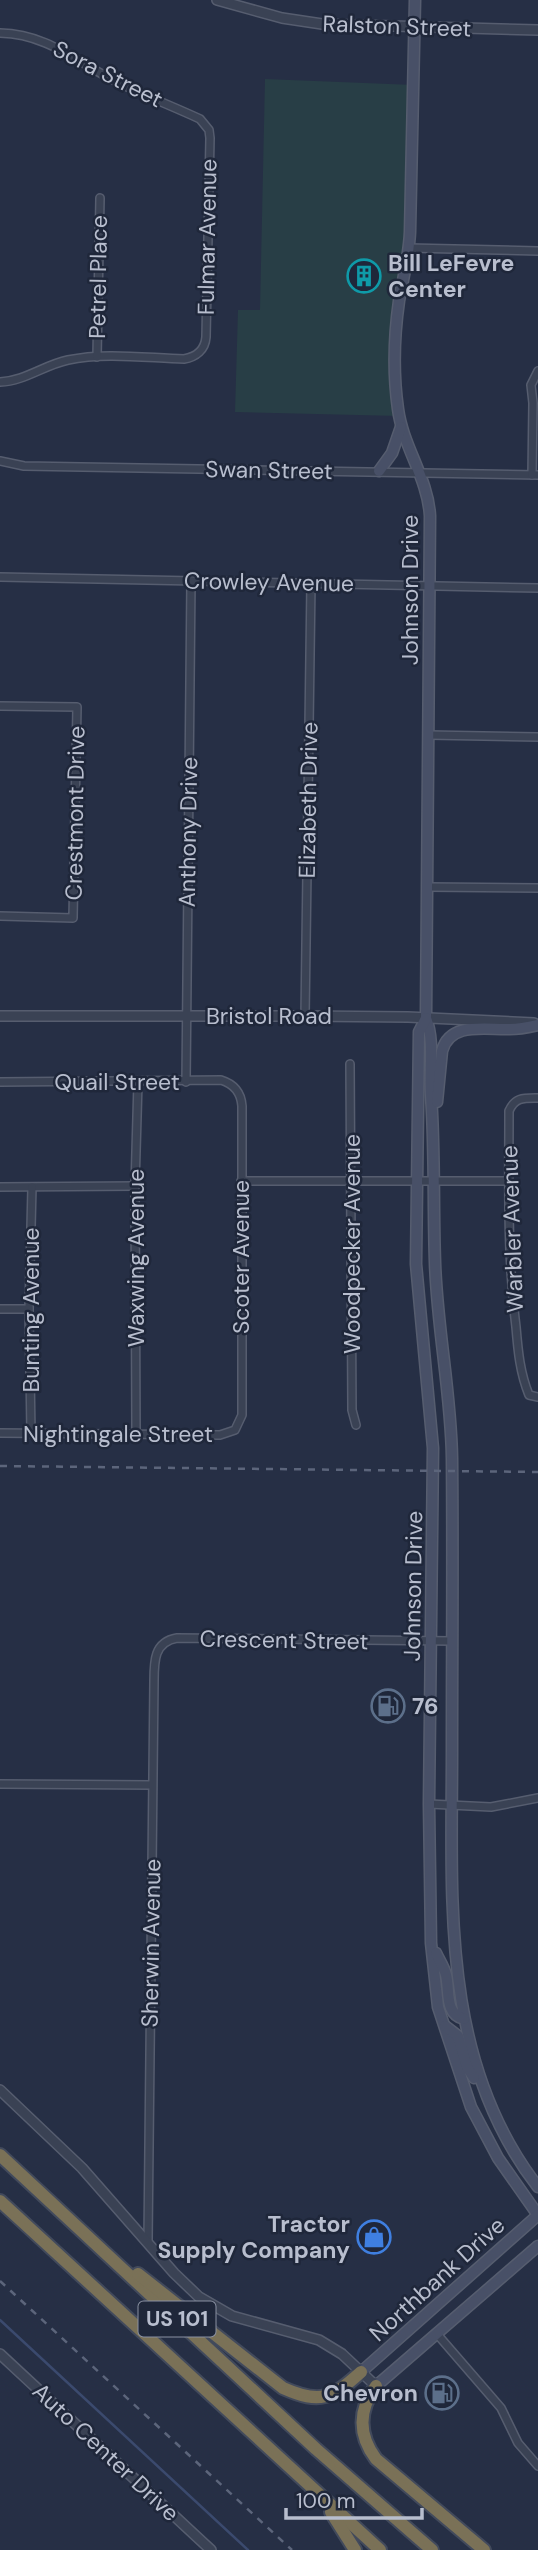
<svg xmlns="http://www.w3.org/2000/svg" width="538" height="2550" viewBox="0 0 538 2550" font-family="'DM Sans',sans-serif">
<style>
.green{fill:#283e46}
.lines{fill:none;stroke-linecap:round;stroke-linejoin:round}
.stream{stroke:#3b4a6e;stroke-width:2.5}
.minor-casing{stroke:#565d6f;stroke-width:10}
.tertiary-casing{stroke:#565d6f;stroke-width:12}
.secondary-casing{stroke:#565d6f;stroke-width:13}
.motorway-casing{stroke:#424a5c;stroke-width:16}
.minor{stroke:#3a4254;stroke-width:7}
.tertiary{stroke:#3a4254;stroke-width:9}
.secondary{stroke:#485067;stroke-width:10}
.motorway{stroke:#7a7157;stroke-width:12}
.rail{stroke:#5c657b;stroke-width:2.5;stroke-dasharray:7 7;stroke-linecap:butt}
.labels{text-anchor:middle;stroke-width:5;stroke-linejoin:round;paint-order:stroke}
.shield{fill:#1f273a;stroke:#8a91a2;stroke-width:2}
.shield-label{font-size:21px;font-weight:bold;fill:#b8bece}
.street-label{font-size:23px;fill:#b8bece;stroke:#1f273a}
.poi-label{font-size:23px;font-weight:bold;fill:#b8bece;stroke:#1f273a;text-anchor:start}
</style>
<rect width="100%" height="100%" fill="#262f45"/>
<!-- green -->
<polygon class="green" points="265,79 414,85 412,193 400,295 399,416 235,412 238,310 260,310"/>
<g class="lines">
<!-- stream -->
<polyline class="stream" points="0,2320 248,2550"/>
<defs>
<g id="minor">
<path d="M0,33C47,34 75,61 115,81C143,95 172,106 200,119L209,130L210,138L206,337C205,350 196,357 184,359C147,358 105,352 68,360C44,365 25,381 0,382"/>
<polyline points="409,248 538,251"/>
<polyline points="97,357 100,198"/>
<polyline points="0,461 24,466 538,475"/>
<polyline points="532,475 533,403 531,385 538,371"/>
<polyline points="0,577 538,588"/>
<polyline points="0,706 77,707 73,918 0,916"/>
<polyline points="429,735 538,737"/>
<polyline points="428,887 538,888"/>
<polyline points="305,1016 311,583"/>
<polyline points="350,1064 352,1410 356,1425"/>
<path d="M0,1082L221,1080C234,1084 241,1092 242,1106V1415L235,1430L220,1435L0,1433"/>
<polyline points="186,1082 191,581"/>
<path d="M538,1098C524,1098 515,1097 509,1111C509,1183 507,1255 516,1327C518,1351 520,1373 529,1395L538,1397"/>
<polyline points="241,1181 509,1181"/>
<polyline points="0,1187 135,1186"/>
<polyline points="0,1309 29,1309"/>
<polyline points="31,1433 29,1309 32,1187"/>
<polyline points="136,1434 135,1186 138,1082"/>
<polyline points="0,1784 152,1785"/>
<polyline points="429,1804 491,1807 538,1798"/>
<path d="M148,2241L154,1681C154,1661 154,1642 177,1638L452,1641"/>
<polyline points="437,2334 501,2408 518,2443 538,2466"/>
</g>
<g id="tertiary">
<polyline points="217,0 282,18 322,24 538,30"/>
<polyline points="0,1016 305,1016 408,1017 534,1023"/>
<polyline points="0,2090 82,2168 174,2273 199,2297 232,2316 319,2340 342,2354 376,2386"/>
<polyline points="0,2354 211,2550"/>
</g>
<g id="secondary">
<path d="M415,0L410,232C409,256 403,278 399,301C394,336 393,374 398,409C403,447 428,478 430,516L426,1018C435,1043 429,1069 431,1095C435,1151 433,1206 435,1262C437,1328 451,1392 452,1458C453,1556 452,1653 452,1751C452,1901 440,2061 538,2187"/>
<polyline points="379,471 392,453 401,427"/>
<polyline points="426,1018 419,1032 416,1264 433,1448 429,1804 431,1943 438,2007 471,2107 498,2158 538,2215"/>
<path d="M437,1102L442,1051C450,1021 486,1030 510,1029C519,1029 529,1027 538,1025"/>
<path d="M436,1953C439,1960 444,1967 446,1975C450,1991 444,2014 464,2019"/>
<polyline points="445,2026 458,2036 467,2067 474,2078"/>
<polyline points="361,2372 538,2215"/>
<polyline points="376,2386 538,2246"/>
</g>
<g id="motorway">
<polyline points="0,2155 316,2449 432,2550"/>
<polyline points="0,2201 380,2550"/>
<path d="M138,2274L283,2388C321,2405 332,2398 361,2372"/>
<path d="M376,2386C358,2410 358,2435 376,2459L484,2550"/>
<polyline points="331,2512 355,2550"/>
</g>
</defs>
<!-- minor casing -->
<use href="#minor" class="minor-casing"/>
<!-- tertiary casing -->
<use href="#tertiary" class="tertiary-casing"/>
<!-- secondary casing -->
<use href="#secondary" class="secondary-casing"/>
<!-- motorway casing -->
<use href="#motorway" class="motorway-casing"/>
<!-- minor -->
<use href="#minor" class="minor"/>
<!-- tertiary -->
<use href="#tertiary" class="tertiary"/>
<!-- secondary -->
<use href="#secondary" class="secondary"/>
<!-- motorway -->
<use href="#motorway" class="motorway"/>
<!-- rail -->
<g class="rail">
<polyline points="0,1466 538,1472"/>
<polyline points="0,2281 292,2550"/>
</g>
</g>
<!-- icons -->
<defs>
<symbol id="building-ring" viewBox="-11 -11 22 22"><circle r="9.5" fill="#1f273a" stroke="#0f9aa8" stroke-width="1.5"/><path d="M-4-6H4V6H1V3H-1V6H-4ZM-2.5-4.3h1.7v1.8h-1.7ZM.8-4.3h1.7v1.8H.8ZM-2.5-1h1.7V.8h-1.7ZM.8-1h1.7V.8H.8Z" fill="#0f9aa8"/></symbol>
<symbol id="fuel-ring" viewBox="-11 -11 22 22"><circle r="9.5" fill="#1f273a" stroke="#5c6f8a" stroke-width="1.5"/><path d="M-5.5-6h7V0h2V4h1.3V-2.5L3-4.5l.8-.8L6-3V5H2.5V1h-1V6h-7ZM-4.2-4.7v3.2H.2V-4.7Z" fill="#5c6f8a"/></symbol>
<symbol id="shop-ring" viewBox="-11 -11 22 22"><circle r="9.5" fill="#1f273a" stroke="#3f7fe0" stroke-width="1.5"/><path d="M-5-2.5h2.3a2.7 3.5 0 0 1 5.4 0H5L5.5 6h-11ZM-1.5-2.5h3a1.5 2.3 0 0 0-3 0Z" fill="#3f7fe0"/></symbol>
</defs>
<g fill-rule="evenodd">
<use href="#building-ring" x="345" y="257" width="38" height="38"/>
<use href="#fuel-ring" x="369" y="1687" width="38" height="38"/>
<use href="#shop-ring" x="355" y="2218" width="38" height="38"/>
<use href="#fuel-ring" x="423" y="2374" width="38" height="38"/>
</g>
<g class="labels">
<!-- shield labels -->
<rect class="shield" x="138.5" y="2301.5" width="77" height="35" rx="5"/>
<g class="shield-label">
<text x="177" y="2326">US 101</text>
</g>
<!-- street labels -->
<g class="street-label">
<text transform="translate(397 26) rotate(2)" y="8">Ralston Street</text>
<text transform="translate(108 74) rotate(27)" y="8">Sora Street</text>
<text transform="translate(207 237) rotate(-89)" y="8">Fulmar Avenue</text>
<text transform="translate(98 277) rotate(-89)" y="8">Petrel Place</text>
<text transform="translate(269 470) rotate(1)" y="8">Swan Street</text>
<text transform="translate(269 582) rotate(1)" y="8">Crowley Avenue</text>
<text transform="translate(410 590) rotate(-90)" y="8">Johnson Drive</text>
<text transform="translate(308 800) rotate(-89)" y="8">Elizabeth Drive</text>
<text transform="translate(75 813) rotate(-89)" y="8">Crestmont Drive</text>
<text transform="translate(188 832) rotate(-89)" y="8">Anthony Drive</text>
<text x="269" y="1024">Bristol Road</text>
<text x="117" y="1090">Quail Street</text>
<text transform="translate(512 1229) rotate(-92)" y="8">Warbler Avenue</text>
<text transform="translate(352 1244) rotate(-90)" y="8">Woodpecker Avenue</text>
<text transform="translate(241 1257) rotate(-90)" y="8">Scoter Avenue</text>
<text transform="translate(136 1258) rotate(-90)" y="8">Waxwing Avenue</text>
<text transform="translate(31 1310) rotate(-90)" y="8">Bunting Avenue</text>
<text x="118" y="1442">Nightingale Street</text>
<text transform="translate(413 1586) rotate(-89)" y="8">Johnson Drive</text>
<text transform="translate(284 1640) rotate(1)" y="8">Crescent Street</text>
<text transform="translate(151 1943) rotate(-89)" y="8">Sherwin Avenue</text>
<text transform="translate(437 2279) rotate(-42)" y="8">Northbank Drive</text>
<text transform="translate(106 2452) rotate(43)" y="8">Auto Center Drive</text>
</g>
<!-- poi labels -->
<g class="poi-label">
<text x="388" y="271">Bill LeFevre<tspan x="388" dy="26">Center</tspan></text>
<text x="412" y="1714">76</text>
<text x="350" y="2232" text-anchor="end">Tractor<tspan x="350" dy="26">Supply Company</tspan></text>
<text x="418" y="2401" text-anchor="end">Chevron</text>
</g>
</g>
<!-- scale -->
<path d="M286 2508v10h136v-10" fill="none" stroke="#b8bece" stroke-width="3.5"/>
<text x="296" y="2508" font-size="21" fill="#b8bece" stroke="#1f273a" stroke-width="5" paint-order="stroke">100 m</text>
</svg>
